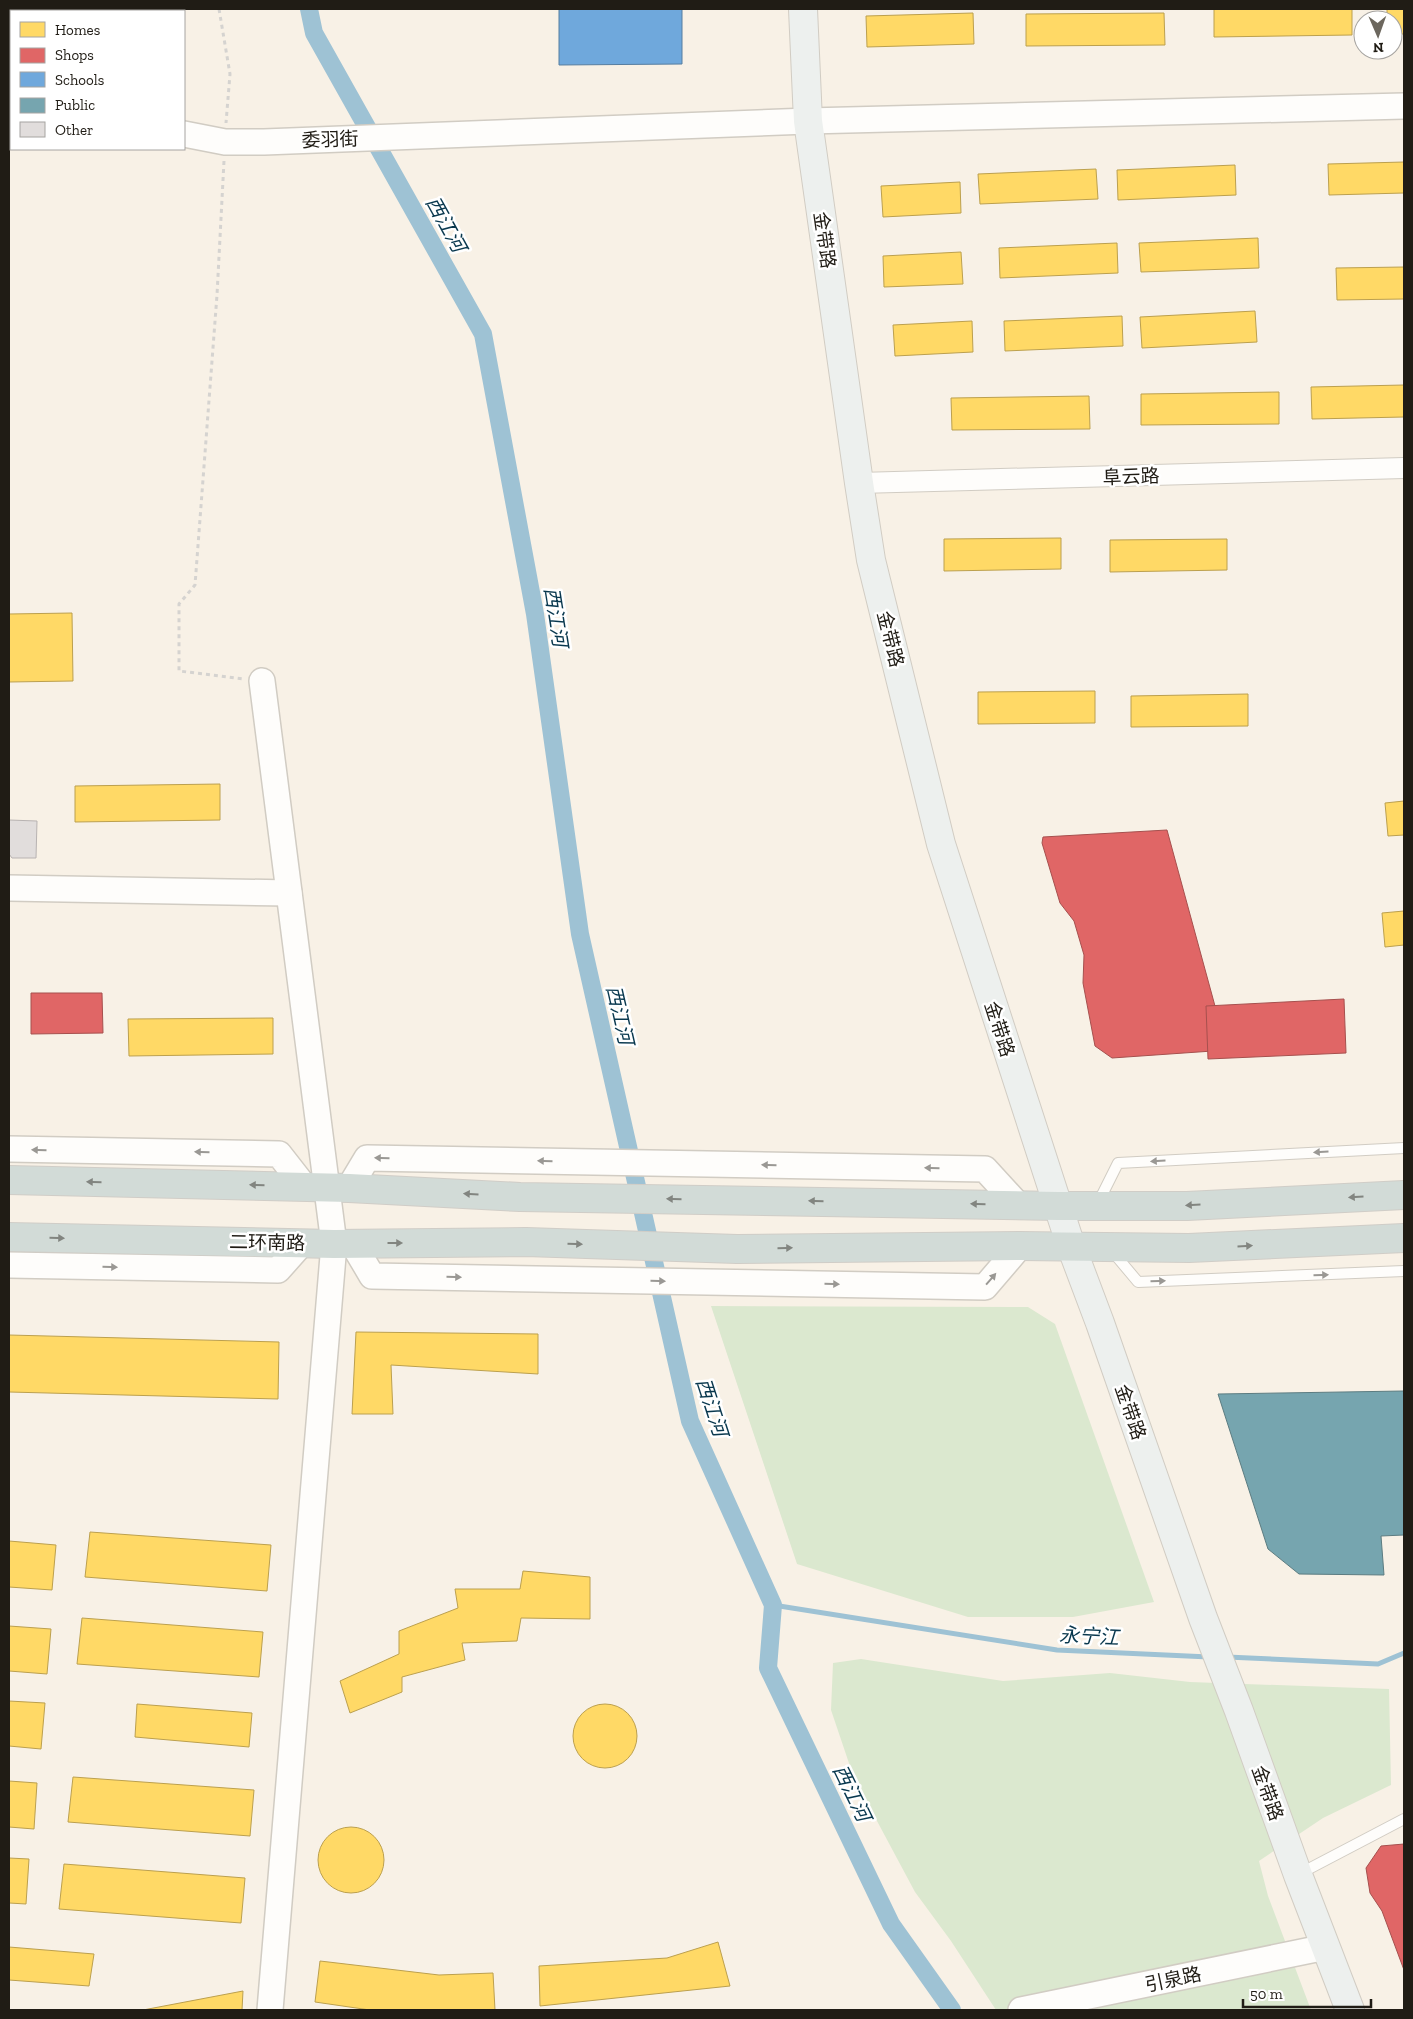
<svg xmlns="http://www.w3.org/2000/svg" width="1413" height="2019" viewBox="0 0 1413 2019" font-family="'Zilla Slab','Noto Sans SC',serif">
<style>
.green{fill:#dbe8cf}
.homes{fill:#ffd966;stroke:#bca04e}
.shops{fill:#e06666;stroke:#a6504e}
.schools{fill:#6fa8dc;stroke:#577ea0}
.public{fill:#76a5af;stroke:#5c7c81}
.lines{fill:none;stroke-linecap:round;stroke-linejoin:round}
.stream{stroke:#9ec2d4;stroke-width:5}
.canal{stroke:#9ec2d4;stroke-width:18}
.building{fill:#e1dddc;stroke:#b8b3b2}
.service-casing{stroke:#d1ccc3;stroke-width:12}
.minor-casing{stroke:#d1ccc3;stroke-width:22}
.tertiary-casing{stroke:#d1ccc3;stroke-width:28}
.secondary-casing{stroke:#d1ccc3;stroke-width:30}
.trunk-casing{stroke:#d0cdc7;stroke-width:30}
.path{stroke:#d5d3d0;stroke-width:3;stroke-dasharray:4 4;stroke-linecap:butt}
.service{stroke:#fefdfb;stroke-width:10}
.minor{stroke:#fefdfb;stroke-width:20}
.tertiary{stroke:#fefdfb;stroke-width:25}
.secondary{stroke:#edf0ee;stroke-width:28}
.trunk{stroke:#d2dbd7;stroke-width:28}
.oneway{fill:#9a9894}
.oneway2{fill:#828580}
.labels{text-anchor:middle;stroke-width:5;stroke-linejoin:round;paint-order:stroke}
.street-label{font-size:19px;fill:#201c15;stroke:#fff}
.water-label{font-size:20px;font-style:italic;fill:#09384e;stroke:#fff}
</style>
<rect width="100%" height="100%" fill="#f8f1e6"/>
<!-- green -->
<g class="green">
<polygon points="711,1306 1028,1307 1055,1324 1154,1602 1073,1617 968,1617 797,1564"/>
<polygon points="861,1659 1003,1681 1110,1673 1190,1682 1389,1689 1391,1785 1323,1818 1259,1861 1268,1896 1311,2010 996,2010 951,1941 915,1892 854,1778 831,1710 833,1663"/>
</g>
<!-- homes -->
<g class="homes">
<polygon points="1214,9 1352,9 1352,35 1214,37"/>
<polygon points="1387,9 1404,9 1404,34 1393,34 1393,20 1387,20"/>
<polygon points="973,13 974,44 867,47 866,16"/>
<polygon points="1164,13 1165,45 1026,46 1026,14"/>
<polygon points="1404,162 1404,193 1329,195 1328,164"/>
<polygon points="1235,165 1236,195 1118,200 1117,170"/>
<polygon points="1096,169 1098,199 980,204 978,174"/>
<polygon points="960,182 961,213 883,217 881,186"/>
<polygon points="1258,238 1259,268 1141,272 1139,243"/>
<polygon points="1117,243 1118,273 1000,278 999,248"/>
<polygon points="961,252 963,284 884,287 883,256"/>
<polygon points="1404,267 1404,299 1337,300 1336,268"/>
<polygon points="1255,311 1257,342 1142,348 1140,317"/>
<polygon points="1122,316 1123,346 1005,351 1004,321"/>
<polygon points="972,321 973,352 895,356 893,325"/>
<polygon points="1404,385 1404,417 1312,419 1311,387"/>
<polygon points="1279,392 1279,424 1141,425 1141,394"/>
<polygon points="1089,396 1090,429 952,430 951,398"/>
<polygon points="1061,538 1061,569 944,571 944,539"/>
<polygon points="1227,539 1227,570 1110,572 1110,540"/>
<polygon points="72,613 73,681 9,682 9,614"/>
<polygon points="1095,691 1095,723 978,724 978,692"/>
<polygon points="1248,694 1248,726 1131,727 1131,696"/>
<polygon points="220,784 220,820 75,822 75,786"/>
<polygon points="1404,801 1404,835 1388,836 1385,803"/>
<polygon points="1404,911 1404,945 1385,947 1382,913"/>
<polygon points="273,1018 273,1054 129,1056 128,1019"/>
<polygon points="356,1332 538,1334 538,1374 391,1365 393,1414 352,1414"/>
<polygon points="9,1335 279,1342 278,1399 9,1392"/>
<polygon points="90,1532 271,1545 267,1591 85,1577"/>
<polygon points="9,1541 56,1545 52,1590 9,1587"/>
<polygon points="523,1571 590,1577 590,1619 521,1618 517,1641 462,1643 465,1660 402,1677 402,1692 350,1713 340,1681 399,1654 399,1631 458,1608 455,1589 520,1589"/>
<polygon points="82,1618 263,1632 259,1677 77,1664"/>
<polygon points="9,1626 51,1629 47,1674 9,1671"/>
<polygon points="9,1701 45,1703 41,1749 9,1746"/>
<polygon points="137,1704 252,1713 249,1747 135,1737"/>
<circle cx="605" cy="1736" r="32"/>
<polygon points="73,1777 254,1790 250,1836 68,1822"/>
<polygon points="9,1781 37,1783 34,1829 9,1827"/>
<circle cx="351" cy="1860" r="33"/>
<polygon points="9,1858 29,1859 26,1904 9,1903"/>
<polygon points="64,1864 245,1878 241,1923 59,1909"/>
<polygon points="718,1942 730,1986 540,2006 539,1966 667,1958"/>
<polygon points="9,1947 94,1954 89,1986 9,1980"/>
<polygon points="320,1961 439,1975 493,1973 495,2010 370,2010 315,2002"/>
<polygon points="243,1991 242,2010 143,2010"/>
</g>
<!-- shops -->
<g class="shops">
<polygon points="1167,830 1227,1050 1112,1058 1095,1046 1083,983 1084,955 1074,921 1060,903 1042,843 1043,837"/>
<polygon points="31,993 102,993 103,1033 31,1034"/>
<polygon points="1344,999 1346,1053 1208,1059 1206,1006"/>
<polygon points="1404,1844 1404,1970 1382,1911 1370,1893 1366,1868 1381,1846"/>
</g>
<!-- schools -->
<polygon class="schools" points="559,9 682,9 682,64 559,65"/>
<!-- public -->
<polygon class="public" points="1404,1391 1404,1535 1381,1536 1384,1575 1299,1574 1268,1549 1218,1394"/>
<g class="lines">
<!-- stream -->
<g class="stream">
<polyline points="773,1605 1057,1650 1209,1657"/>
<polyline points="1227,1657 1378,1664 1404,1653"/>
</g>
<!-- canal -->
<polyline class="canal" points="309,9 314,33 483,334 535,614 580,934 690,1421 773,1605 768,1668 891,1924 952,2010"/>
</g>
<!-- building -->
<polygon class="building" points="9,820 37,821 36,858 12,858 9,854"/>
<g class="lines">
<defs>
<g id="service">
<polyline points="1098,1203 1118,1163 1404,1148"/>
<polyline points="1112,1251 1138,1282 1404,1271"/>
<polyline points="1299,1874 1404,1819"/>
</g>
<polyline id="minor" points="859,483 1404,468"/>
<g id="tertiary">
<polyline points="9,102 11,102"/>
<polyline points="184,134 225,142 264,142 808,121 1404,106"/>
<polyline points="262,681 334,1244 270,2010"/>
<polyline points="9,888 289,893"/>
<polyline points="9,1149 279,1154 304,1186"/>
<polyline points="349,1188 367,1158 985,1169 1018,1205"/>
<polyline points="353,1244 372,1276 985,1287 1020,1246"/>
<polyline points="9,1265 278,1270 302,1243"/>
<polyline points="1021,2010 1326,1947"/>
</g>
<polyline id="secondary" points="803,9 808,121 859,483 871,560 941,844 1071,1246 1100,1323 1203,1618 1239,1711 1298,1875 1350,2010"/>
<g id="trunk">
<polyline points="9,1180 349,1188 520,1197 1058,1206 1187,1206 1404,1195"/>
<polyline points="9,1237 334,1244 526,1242 737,1249 1020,1246 1189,1248 1404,1238"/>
</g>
</defs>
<!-- service casing -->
<use href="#service" class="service-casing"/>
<!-- minor casing -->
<use href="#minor" class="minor-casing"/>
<!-- tertiary casing -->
<use href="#tertiary" class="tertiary-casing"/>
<!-- secondary casing -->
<use href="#secondary" class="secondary-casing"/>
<!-- trunk casing -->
<use href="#trunk" class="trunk-casing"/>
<!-- path -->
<g class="path">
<polyline points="219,9 230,74 226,123"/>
<polyline points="224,161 217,295 195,585 179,604 179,671 244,679"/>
</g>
<!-- service -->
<use href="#service" class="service"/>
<!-- minor -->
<use href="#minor" class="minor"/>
<!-- tertiary -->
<use href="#tertiary" class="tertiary"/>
<!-- secondary -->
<use href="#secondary" class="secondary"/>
<!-- trunk -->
<use href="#trunk" class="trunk"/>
</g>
<!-- one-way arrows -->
<defs><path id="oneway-solid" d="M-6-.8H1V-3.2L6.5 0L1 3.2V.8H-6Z" transform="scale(1.25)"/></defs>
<g class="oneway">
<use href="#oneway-solid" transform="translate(39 1150) rotate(-179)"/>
<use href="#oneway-solid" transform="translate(202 1152) rotate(-179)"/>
<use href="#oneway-solid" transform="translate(1321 1152) rotate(177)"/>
<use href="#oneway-solid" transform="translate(382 1158) rotate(-179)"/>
<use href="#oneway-solid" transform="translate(545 1161) rotate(-179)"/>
<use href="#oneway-solid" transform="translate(1158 1161) rotate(177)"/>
<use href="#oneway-solid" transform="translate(769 1165) rotate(-179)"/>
<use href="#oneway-solid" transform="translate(932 1168) rotate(-179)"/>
<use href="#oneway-solid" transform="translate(110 1267) rotate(1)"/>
<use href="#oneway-solid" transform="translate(1321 1275) rotate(-2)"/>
<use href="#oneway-solid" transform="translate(454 1277) rotate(1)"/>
<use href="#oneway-solid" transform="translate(991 1279) rotate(-49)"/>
<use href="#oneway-solid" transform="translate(658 1281) rotate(1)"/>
<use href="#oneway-solid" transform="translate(1158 1281) rotate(-2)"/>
<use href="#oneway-solid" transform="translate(832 1284) rotate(1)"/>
</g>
<g class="oneway2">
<use href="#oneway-solid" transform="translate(94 1182) rotate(-179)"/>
<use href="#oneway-solid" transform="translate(257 1185) rotate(-179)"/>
<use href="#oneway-solid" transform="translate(471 1194) rotate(-177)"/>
<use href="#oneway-solid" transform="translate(1356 1197) rotate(177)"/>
<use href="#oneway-solid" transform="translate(674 1199) rotate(-179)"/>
<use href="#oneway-solid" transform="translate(816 1201) rotate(-179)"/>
<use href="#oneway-solid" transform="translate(978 1204) rotate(-179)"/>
<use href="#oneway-solid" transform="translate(1193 1205) rotate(177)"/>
<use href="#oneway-solid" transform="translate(57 1238) rotate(1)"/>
<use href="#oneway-solid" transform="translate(395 1243)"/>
<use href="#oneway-solid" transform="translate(575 1244) rotate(2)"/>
<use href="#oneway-solid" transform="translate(1245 1246) rotate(-3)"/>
<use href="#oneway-solid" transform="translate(785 1248) rotate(-1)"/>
</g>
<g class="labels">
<!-- street labels -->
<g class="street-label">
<text transform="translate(330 139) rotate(-2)" y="7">委羽街</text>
<text transform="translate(825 240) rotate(82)" y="7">金带路</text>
<text transform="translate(1131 476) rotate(-2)" y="7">阜云路</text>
<text transform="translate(891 639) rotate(76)" y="7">金带路</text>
<text transform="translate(1000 1029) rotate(72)" y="7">金带路</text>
<text transform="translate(267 1242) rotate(1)" y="7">二环南路</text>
<text transform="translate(1131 1412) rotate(71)" y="7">金带路</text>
<text transform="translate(1268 1793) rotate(70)" y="7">金带路</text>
<text transform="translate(1173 1979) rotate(-12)" y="7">引泉路</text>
</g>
<!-- water labels -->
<g class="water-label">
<text transform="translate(446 224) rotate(61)" y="7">西江河</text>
<text transform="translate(556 617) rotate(81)" y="7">西江河</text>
<text transform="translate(620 1015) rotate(77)" y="7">西江河</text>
<text transform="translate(712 1407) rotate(72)" y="7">西江河</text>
<text transform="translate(1089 1636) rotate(3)" y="7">永宁江</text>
<text transform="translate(852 1793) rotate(64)" y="7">西江河</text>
</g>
</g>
<!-- border -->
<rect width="1413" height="2019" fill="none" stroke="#201c15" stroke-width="20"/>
<!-- legend -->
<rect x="10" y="10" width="175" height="140" fill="#ffffff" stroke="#a6a4a1"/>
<rect x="20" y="22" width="25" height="15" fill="#ffd966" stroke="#a6a4a1"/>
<text x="55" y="35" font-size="15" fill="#201c15">Homes</text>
<rect x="20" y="48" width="25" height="15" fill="#e06666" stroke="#a6a4a1"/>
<text x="55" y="60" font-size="15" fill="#201c15">Shops</text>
<rect x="20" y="72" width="25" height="15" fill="#6fa8dc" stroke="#a6a4a1"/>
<text x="55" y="85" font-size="15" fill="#201c15">Schools</text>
<rect x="20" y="98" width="25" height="15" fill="#76a5af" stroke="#a6a4a1"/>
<text x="55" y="110" font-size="15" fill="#201c15">Public</text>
<rect x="20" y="122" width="25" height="15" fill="#e1dddc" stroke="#a6a4a1"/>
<text x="55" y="135" font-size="15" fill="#201c15">Other</text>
<!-- north arrow -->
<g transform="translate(1378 35) rotate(178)"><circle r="24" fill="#ffffff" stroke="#a6a4a1"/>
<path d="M0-4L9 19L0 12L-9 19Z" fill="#6c675e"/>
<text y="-8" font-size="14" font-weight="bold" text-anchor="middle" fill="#201c15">N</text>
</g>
<!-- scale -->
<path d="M1243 1999v8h128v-8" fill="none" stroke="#201c15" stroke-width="2.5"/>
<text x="1250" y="1999" font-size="15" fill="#201c15" stroke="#ffffff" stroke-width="4" paint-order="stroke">50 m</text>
</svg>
